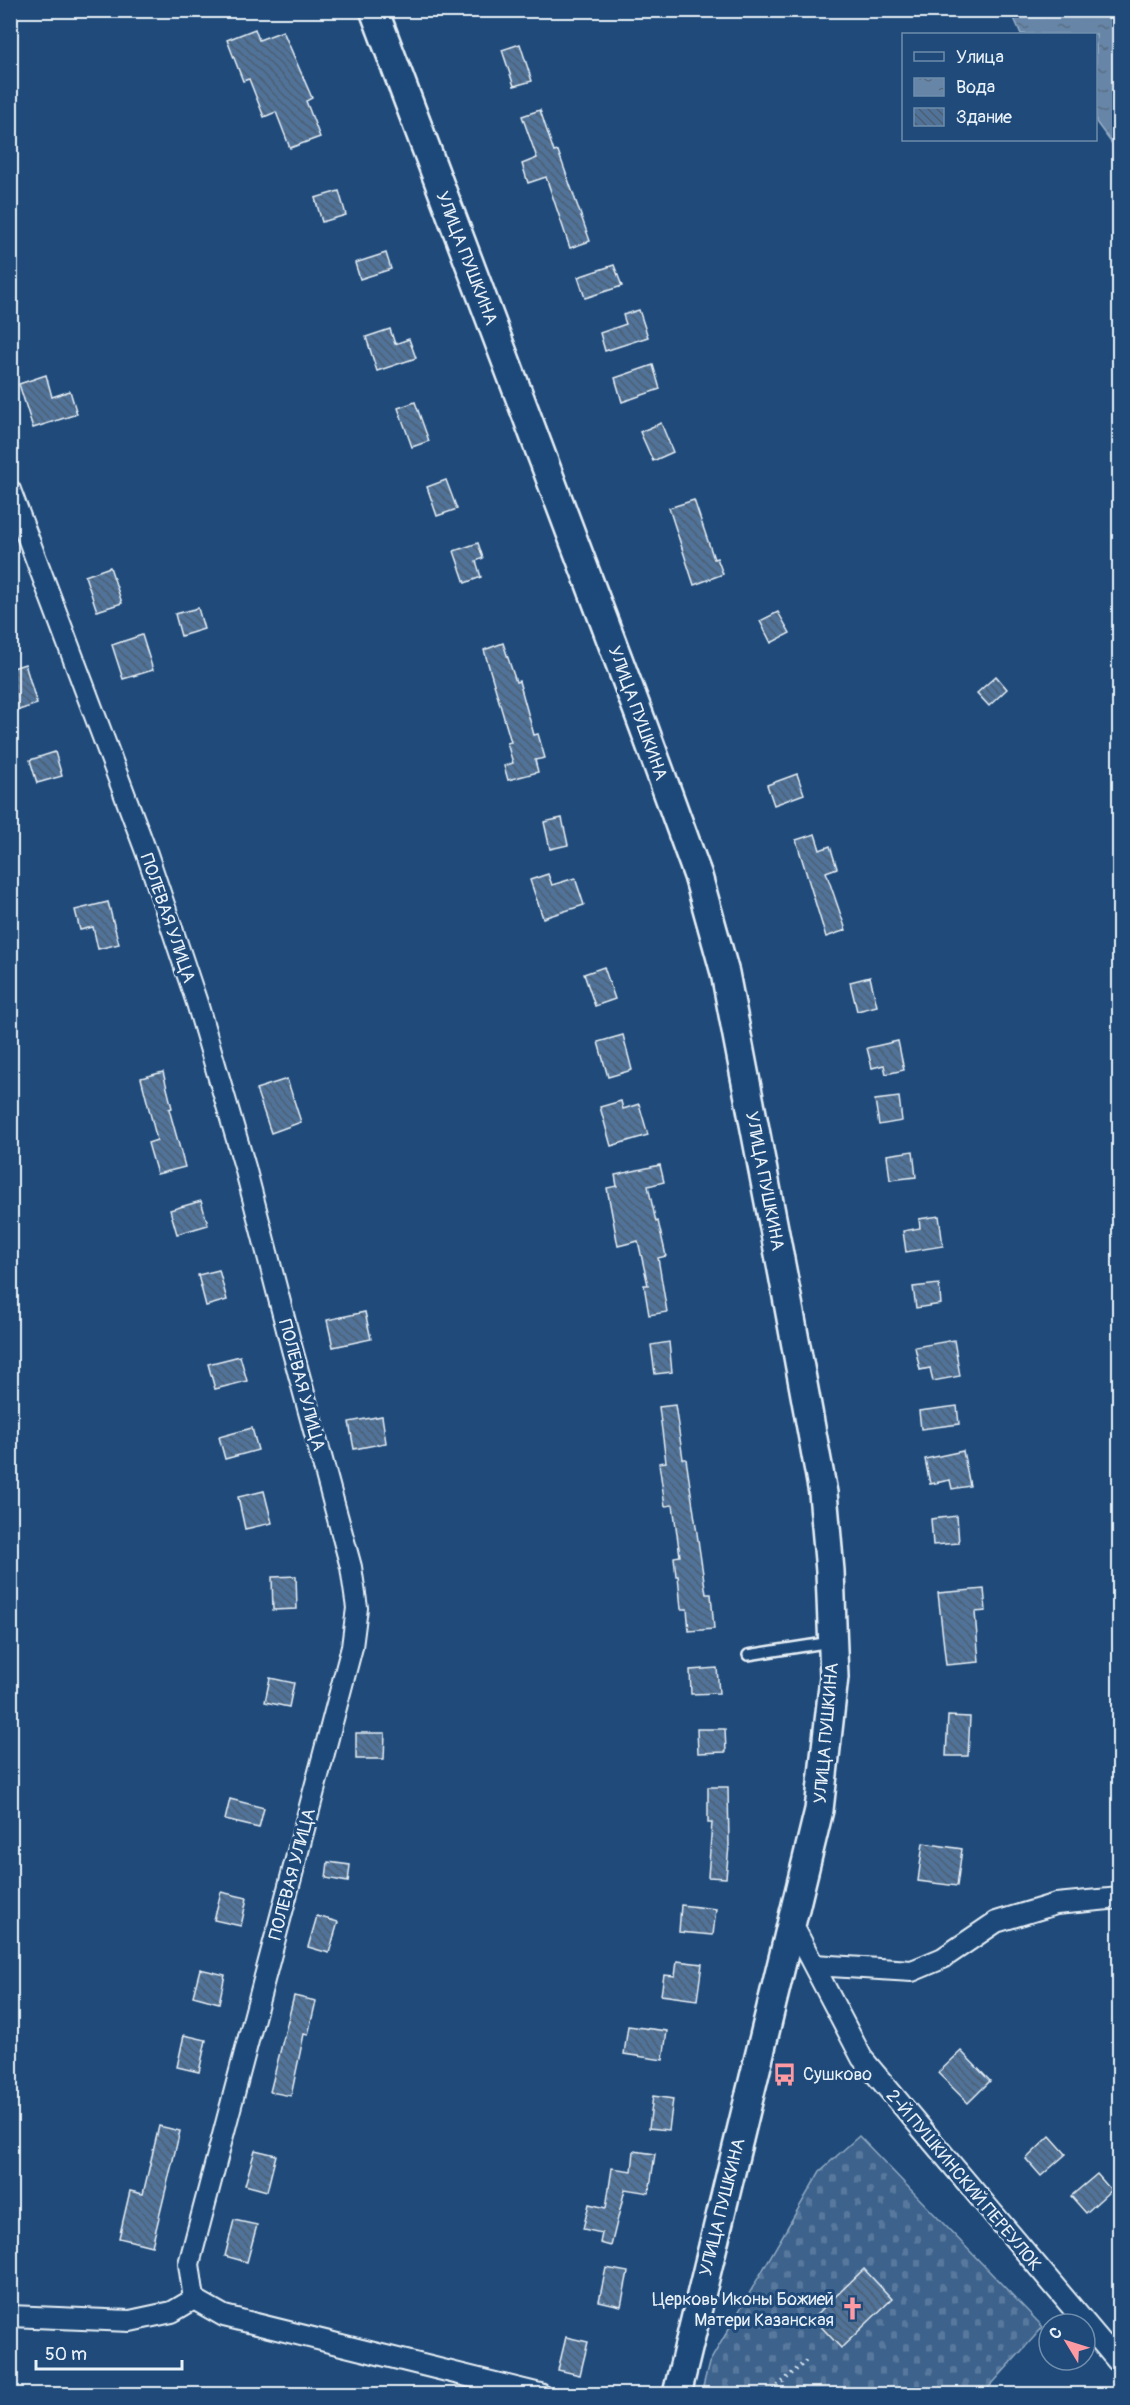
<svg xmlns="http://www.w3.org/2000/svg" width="1130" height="2405" viewBox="0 0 1130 2405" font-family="Pangolin,sans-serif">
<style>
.cemetery{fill:url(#cemetery-stones);stroke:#92aac2;stroke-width:1.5}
.water{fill:url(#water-ripples);stroke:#9ab0c7;stroke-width:1.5}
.building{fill:url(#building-back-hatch);stroke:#e8f1f8;stroke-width:1.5}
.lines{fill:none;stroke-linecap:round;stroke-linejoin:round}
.service-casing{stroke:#e8f1f8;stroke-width:14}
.minor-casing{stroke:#e8f1f8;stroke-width:24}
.secondary-casing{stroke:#e8f1f8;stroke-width:32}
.path{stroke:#e8f1f8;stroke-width:4;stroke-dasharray:1.5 4.5;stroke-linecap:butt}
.service{stroke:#1f4a7a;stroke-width:9}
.minor{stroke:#1f4a7a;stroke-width:20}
.secondary{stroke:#1f4a7a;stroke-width:27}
.labels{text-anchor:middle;stroke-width:6;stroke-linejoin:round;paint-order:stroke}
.street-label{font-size:18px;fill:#e8f1f8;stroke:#1f4a7a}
.poi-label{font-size:18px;fill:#e8f1f8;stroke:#1f4a7a;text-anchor:start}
</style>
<defs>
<pattern id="cemetery-stones" width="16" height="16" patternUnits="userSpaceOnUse" patternTransform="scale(1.5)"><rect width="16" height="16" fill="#3c628c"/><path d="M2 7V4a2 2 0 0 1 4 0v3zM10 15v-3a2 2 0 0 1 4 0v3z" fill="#58799d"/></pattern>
<pattern id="water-ripples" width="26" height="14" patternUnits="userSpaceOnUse" patternTransform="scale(1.5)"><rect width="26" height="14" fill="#6685a7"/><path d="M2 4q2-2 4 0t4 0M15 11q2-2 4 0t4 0" fill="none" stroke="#596d82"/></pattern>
<pattern id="building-back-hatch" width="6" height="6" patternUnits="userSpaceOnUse" patternTransform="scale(1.5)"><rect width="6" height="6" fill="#517399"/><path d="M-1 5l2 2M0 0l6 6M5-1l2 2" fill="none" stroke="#4c5e72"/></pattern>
</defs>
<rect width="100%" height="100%" fill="#1f4a7a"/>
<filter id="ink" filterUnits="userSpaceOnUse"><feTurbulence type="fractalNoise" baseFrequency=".0167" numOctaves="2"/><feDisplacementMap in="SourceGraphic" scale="12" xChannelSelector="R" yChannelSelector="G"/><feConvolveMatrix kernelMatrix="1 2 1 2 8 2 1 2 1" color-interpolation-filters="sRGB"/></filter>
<g filter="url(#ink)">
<!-- cemetery -->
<polygon class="cemetery" points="859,2136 1043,2327 983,2394 701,2394 709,2363 820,2171"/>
<!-- water -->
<polygon class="water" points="1011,11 1119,11 1119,153 1096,122 1096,34 1021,34"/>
<!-- building -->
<g class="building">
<polygon points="255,29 259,40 283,31 312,98 306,101 320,137 290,148 276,112 264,117 249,79 243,81 227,40"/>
<polygon points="520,44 532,81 514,86 502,50"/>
<polygon points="540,110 554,152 558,151 590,241 570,248 546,177 528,183 522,164 537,158 522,116"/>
<polygon points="339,191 346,215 322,222 315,198"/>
<polygon points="386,253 391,269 360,279 355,263"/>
<polygon points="614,265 622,286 585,298 578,277"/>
<polygon points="639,310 648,337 605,351 600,333 626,324 623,315"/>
<polygon points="390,329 395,344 409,339 416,358 377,371 366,337"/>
<polygon points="653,365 660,389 622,402 615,378"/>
<polygon points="46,375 52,397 70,391 77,414 33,428 19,384"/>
<polygon points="415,402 429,441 412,447 398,408"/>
<polygon points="661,423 673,452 653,461 640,432"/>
<polygon points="446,480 457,509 437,516 427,487"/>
<polygon points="694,500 714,559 717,558 723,574 694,585 669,508"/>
<polygon points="478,543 483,558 476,561 481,577 465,583 454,551"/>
<polygon points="110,567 122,603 97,611 85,576"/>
<polygon points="198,608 204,629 181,636 175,614"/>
<polygon points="778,612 790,633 771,643 760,621"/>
<polygon points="142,635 153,670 123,679 112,645"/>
<polygon points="503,643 516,682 519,681 534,735 538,734 545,758 535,760 538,772 508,780 504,766 513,763 507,743 511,742 484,650"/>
<polygon points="25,664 37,704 10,713 10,669"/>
<polygon points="996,676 1007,689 989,706 977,693"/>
<polygon points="55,752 62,776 37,783 30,760"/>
<polygon points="797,774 804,794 774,805 767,785"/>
<polygon points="562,818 568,845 550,849 544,822"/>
<polygon points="815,834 820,850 830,846 837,868 826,872 846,930 826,937 796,840"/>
<polygon points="548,874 552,885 575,878 584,905 543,918 530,880"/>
<polygon points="108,902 119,944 98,949 93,927 80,930 75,910"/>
<polygon points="604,967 615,999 595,1006 584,974"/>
<polygon points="870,977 877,1006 857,1011 850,982"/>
<polygon points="623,1035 632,1070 608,1077 598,1042"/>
<polygon points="898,1041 904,1070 886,1074 884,1065 872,1068 867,1048"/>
<polygon points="163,1072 172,1108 169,1109 185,1167 157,1174 148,1143 157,1140 141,1078"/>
<polygon points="287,1079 301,1122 271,1133 256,1089"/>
<polygon points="899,1097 902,1121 879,1125 875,1100"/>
<polygon points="621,1101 623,1109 639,1104 648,1135 611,1146 600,1107"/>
<polygon points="913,1151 916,1177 890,1180 887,1155"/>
<polygon points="660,1165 664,1182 648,1186 656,1222 658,1221 666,1256 658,1258 667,1312 649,1315 644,1285 648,1285 638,1241 618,1246 607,1188 617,1186 615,1175"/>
<polygon points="201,1201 208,1225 177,1234 170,1210"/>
<polygon points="939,1216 943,1246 906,1252 903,1231 920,1228 919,1219"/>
<polygon points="219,1270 227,1300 206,1306 198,1275"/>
<polygon points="939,1284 941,1304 916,1308 913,1287"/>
<polygon points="365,1312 371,1339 333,1347 327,1320"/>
<polygon points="954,1340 960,1376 933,1381 930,1368 920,1370 915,1347"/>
<polygon points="669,1342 672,1372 655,1374 651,1345"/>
<polygon points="240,1356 247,1381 215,1389 208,1364"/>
<polygon points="675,1405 683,1459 686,1459 706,1594 711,1594 714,1629 689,1631 687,1609 681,1609 678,1576 676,1576 674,1557 680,1556 673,1505 665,1506 659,1463 666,1462 659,1407"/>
<polygon points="957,1406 959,1424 921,1429 919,1411"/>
<polygon points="382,1416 386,1443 354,1449 349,1422"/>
<polygon points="252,1428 258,1450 225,1459 219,1437"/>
<polygon points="963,1451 970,1486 952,1489 950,1480 930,1484 925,1459"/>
<polygon points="264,1491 272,1523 245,1529 238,1497"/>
<polygon points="957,1516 959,1543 933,1545 931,1519"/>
<polygon points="296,1576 297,1609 273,1610 272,1577"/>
<polygon points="984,1589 986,1611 975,1612 979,1662 946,1665 938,1593"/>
<polygon points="717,1668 719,1693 691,1694 690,1670"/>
<polygon points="270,1678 294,1683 289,1707 265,1702"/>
<polygon points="948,1716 970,1717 968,1756 946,1756"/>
<polygon points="697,1729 725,1729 726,1752 698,1753"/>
<polygon points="356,1733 385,1733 384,1759 356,1759"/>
<polygon points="708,1787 728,1787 729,1846 726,1878 708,1877 712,1823 708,1823"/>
<polygon points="230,1799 264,1808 259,1828 225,1820"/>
<polygon points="923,1843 962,1849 957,1886 918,1881"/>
<polygon points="328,1862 350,1865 348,1882 326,1878"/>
<polygon points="221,1892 247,1898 241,1926 214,1920"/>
<polygon points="681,1905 716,1909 713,1935 679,1932"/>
<polygon points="317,1916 338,1922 329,1953 308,1947"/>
<polygon points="677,1961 702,1964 697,2000 661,1995 664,1975 675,1976"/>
<polygon points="200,1969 225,1975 219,2003 193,1996"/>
<polygon points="294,1996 316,2001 308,2035 304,2034 291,2096 270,2092"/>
<polygon points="628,2026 667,2031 663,2060 624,2054"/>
<polygon points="184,2035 206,2040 199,2072 177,2067"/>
<polygon points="961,2051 990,2081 968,2103 938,2073"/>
<polygon points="653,2096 673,2099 669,2130 649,2128"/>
<polygon points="159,2126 180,2131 152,2246 119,2238 130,2191 143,2194"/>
<polygon points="1050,2136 1066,2154 1041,2176 1026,2159"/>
<polygon points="255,2150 276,2155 267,2191 245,2185"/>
<polygon points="634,2151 655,2154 649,2193 625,2189 611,2246 600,2243 602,2233 583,2229 589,2204 606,2208 612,2168 632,2171"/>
<polygon points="1097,2174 1111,2190 1086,2213 1071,2196"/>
<polygon points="234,2220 257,2225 247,2262 225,2256"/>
<polygon points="606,2268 628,2272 621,2306 599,2301"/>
<polygon points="864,2269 892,2299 841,2348 813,2318"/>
<polygon points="566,2337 588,2342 580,2375 558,2370"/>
</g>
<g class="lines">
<defs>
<polyline id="service" points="748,1655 831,1642"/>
<g id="minor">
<polyline points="10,490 147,854 197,1003 245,1167 292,1349 351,1567 357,1608 352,1647 189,2264 194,2299"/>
<polyline points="791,1922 862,2058 1120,2364"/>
<polyline points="814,1965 912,1971 943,1958 996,1922 1056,1904 1120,1898"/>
<polyline points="194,2299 224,2316 540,2394"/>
<polyline points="10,2316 130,2321 172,2312 194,2299"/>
</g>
<polyline id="secondary" points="374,10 643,725 698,876 725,973 783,1275 823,1493 830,1571 834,1677 819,1810 677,2394"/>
</defs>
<!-- service casing -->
<use href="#service" class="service-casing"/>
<!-- minor casing -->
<use href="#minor" class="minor-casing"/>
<!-- secondary casing -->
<use href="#secondary" class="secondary-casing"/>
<!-- path -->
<polyline class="path" points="769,2394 809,2358"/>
<!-- service -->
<use href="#service" class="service"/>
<!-- minor -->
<use href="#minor" class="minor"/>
<!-- secondary -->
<use href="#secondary" class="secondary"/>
</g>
</g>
<!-- icons -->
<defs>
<symbol id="bus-bare" viewBox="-9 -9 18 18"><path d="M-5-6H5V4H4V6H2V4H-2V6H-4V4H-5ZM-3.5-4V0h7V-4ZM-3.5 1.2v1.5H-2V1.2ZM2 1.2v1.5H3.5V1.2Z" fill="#ff9aa2" stroke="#1f4a7a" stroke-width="2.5" paint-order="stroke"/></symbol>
<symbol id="church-bare" viewBox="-9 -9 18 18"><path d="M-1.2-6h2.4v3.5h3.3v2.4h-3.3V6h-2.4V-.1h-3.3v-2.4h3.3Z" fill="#ff9aa2" stroke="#1f4a7a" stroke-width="2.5" paint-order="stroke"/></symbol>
</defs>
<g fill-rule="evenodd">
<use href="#bus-bare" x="768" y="2058" width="33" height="33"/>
<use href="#church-bare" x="836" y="2292" width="33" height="33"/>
</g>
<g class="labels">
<!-- street labels -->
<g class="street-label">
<text transform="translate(467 258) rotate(69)" y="6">УЛИЦА ПУШКИНА</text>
<text transform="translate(638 713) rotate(70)" y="6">УЛИЦА ПУШКИНА</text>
<text transform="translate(168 918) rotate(71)" y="6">ПОЛЕВАЯ УЛИЦА</text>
<text transform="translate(765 1181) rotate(79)" y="6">УЛИЦА ПУШКИНА</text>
<text transform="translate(302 1385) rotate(75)" y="6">ПОЛЕВАЯ УЛИЦА</text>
<text transform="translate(826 1733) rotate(-85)" y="6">УЛИЦА ПУШКИНА</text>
<text transform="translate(292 1874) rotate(-75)" y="6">ПОЛЕВАЯ УЛИЦА</text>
<text transform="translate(964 2180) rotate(50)" y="6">2-Й ПУШКИНСКИЙ ПЕРЕУЛОК</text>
<text transform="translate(722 2207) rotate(-76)" y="6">УЛИЦА ПУШКИНА</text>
</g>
<!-- poi labels -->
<g class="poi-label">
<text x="803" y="2080">Сушково</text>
<text x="834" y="2305" text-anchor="end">Церковь Иконы Божией<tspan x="834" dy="21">Матери Казанская</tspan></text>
</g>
</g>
<!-- margin -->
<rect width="1130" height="2405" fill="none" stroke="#1f4a7a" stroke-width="36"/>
<rect x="18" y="18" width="1094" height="2369" fill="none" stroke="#e8f1f8" stroke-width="2" filter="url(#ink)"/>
<!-- legend -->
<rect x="902" y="33" width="195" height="108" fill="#1f4a7a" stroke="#6f8dac" stroke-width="1.5"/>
<rect x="914" y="52" width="30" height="9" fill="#1f4a7a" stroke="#6f8dac" stroke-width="1.5"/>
<text x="956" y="63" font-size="18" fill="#e8f1f8">Улица</text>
<rect x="914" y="78" width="30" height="18" fill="url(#water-ripples)" stroke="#6f8dac" stroke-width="1.5"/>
<text x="956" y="93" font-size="18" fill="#e8f1f8">Вода</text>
<rect x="914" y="108" width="30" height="18" fill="url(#building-back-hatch)" stroke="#6f8dac" stroke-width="1.5"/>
<text x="956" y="123" font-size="18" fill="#e8f1f8">Здание</text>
<!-- north arrow -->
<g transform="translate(1067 2342) rotate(308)"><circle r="28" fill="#1f4a7a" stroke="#6f8dac" stroke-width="1.5"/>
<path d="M0-4.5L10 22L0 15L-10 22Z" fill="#ff9aa2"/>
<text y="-9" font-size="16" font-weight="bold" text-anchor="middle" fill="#e8f1f8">С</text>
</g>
<!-- scale -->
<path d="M36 2360v9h146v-9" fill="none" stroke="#e8f1f8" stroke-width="3"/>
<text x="45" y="2360" font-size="18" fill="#e8f1f8" stroke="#1f4a7a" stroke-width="4.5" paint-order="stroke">50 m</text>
</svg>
